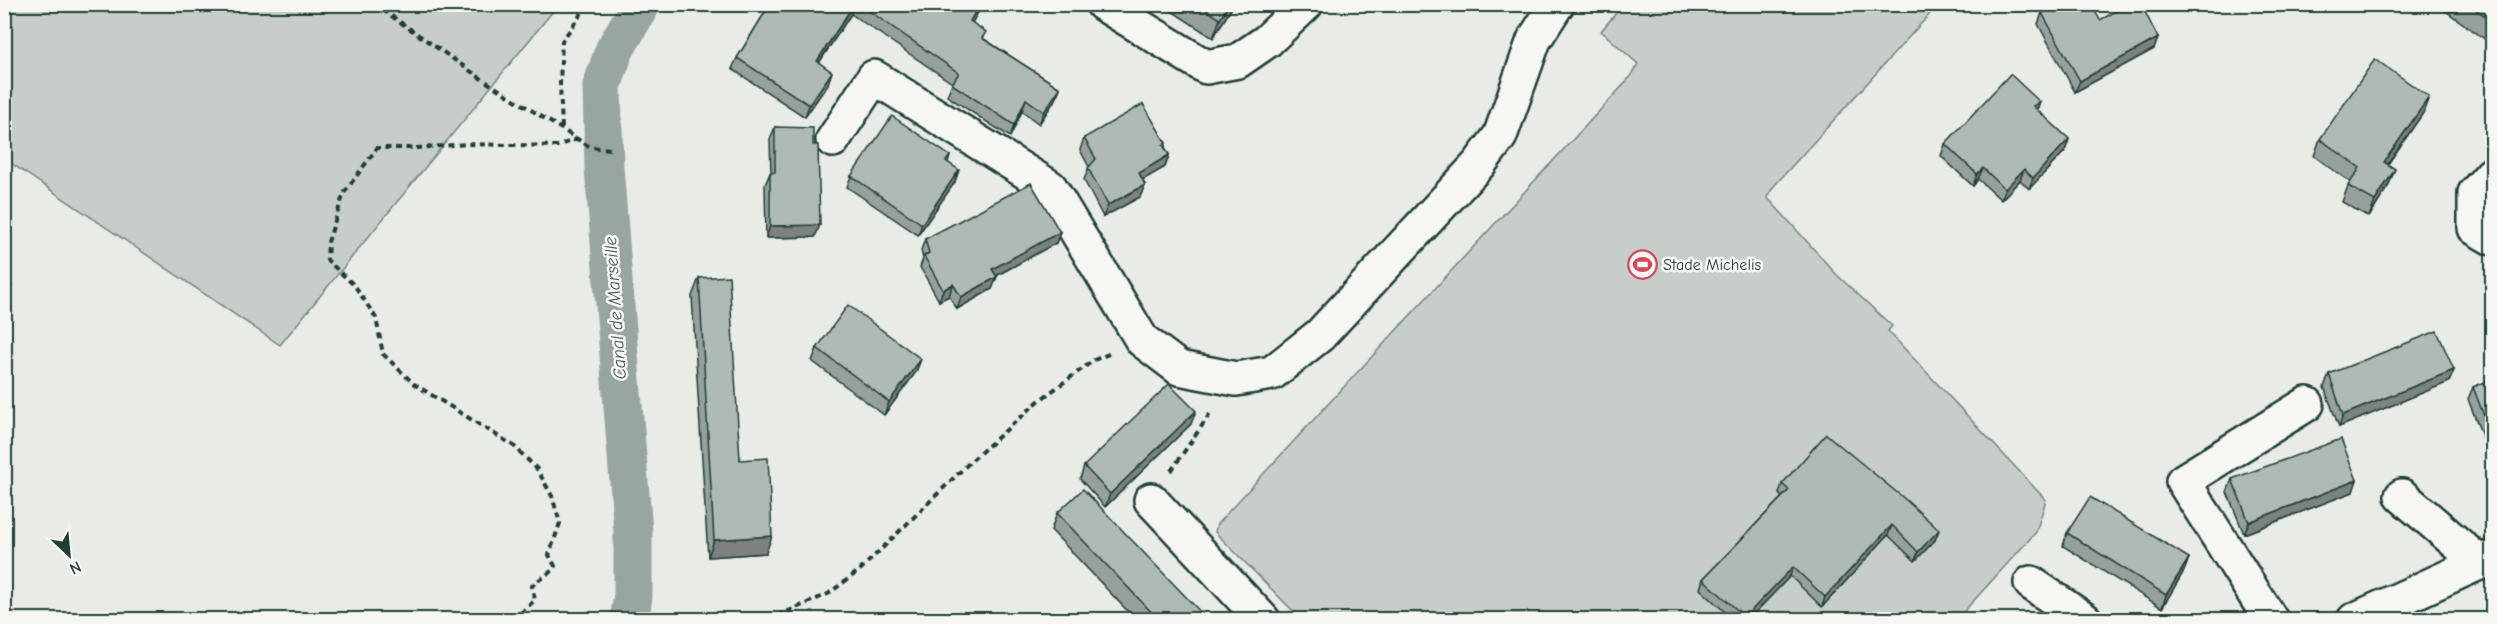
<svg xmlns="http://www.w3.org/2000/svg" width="2497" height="624" viewBox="0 0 2497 624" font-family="'Comic Neue',sans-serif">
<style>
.green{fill:#c7cec9;stroke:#73867e;stroke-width:1.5}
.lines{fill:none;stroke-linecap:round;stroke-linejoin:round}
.canal{stroke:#99a6a0;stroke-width:39}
.minor-casing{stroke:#1f3d34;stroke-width:38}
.path{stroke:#1f3d34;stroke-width:4;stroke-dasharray:6 4.5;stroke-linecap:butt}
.minor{stroke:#f6f6f2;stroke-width:33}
.wall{fill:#97a09c;stroke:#1f3d34;stroke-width:1.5}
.shaded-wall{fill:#7b827f;stroke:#1f3d34;stroke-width:1.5}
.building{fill:#b0bab5;stroke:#1f3d34;stroke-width:1.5}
.labels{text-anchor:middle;stroke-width:5;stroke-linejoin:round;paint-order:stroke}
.poi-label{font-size:16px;fill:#1f3d34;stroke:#f6f6f2;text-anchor:start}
.water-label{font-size:18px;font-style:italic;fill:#445c54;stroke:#f6f6f2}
</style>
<rect width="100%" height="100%" fill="#e9ebe7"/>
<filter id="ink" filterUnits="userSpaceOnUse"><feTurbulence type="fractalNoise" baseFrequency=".0167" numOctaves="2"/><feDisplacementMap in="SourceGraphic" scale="12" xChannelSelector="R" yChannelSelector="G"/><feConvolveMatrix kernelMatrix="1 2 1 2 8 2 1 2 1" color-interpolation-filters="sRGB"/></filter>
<g filter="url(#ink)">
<!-- green -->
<g class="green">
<polygon points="4,5 5,4 558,5 280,345 5,159"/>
<polygon points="1623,5 1938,5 1774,186 1767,197 1836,274 1892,326 1888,331 2046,500 2036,532 1957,619 1301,619 1215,532 1217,524 1627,81 1638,64 1601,31"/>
</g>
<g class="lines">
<!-- canal -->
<polyline class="canal" points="629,620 633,596 633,532 604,167 602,86 614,51 641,4"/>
<defs>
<g id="minor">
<polyline points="1103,4 1206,67 1238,61 1267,41 1306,4"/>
<polyline points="833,140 874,77 1050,187 1142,340 1179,368 1236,379 1272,373 1320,335 1479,164 1500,136 1534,40 1557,4"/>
<polyline points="2492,174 2475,193 2475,228 2492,238"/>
<polyline points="2402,496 2480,563"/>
<polyline points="1151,500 1263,620"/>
<polyline points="2031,583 2085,620"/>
<polyline points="2271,620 2183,481 2307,404"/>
<polyline points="2354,620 2492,557"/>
</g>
</defs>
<!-- minor casing -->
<use href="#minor" class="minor-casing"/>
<!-- path -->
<g class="path">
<polyline points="374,4 482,79 590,147 611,149"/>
<polyline points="562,128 560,83 562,41 588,4"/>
<polyline points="1171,471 1212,411"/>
<path d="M513,620L535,600L532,586C539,578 550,575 555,566L549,555L560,523L552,496L537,469L514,446L414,384L383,354L376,318L355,286L327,260L328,242L344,193L377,148H417L466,144L557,146L577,139"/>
<polyline points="768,620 828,594 860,570 970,462 1040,400 1094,360 1111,353"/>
</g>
<!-- minor -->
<use href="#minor" class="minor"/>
</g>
<!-- wall -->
<g class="wall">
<polygon points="770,4 983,4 972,22 984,39 1060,88 1055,100 1039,124 1022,111 1010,137 947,96 952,83 851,14 819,63 828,84 805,117 732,69 737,58"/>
<polygon points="1161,4 1234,4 1213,38"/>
<polygon points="2436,4 2493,4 2493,45"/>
<polygon points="2042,13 2100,20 2158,38 2154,49 2075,92 2038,24"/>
<polygon points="2040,102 2037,110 2069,139 2065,151 2029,189 2020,180 2001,200 1978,179 1973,186 1941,156 1945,144"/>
<polygon points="2423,113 2388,164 2389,185 2369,217 2342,202 2348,186 2350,182 2314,156 2320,139"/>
<polygon points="775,127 815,237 766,238 765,185 770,173 771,173 770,139"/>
<polygon points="1084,138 1166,143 1165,147 1169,155 1165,167 1142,180 1145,185 1140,197 1103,217 1084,180 1089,167 1080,150"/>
<polygon points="950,156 948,162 955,182 918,235 847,187 851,176"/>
<polygon points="1060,232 1056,243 996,276 992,289 957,309 949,296 939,301 920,267 923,259 921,250 925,239"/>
<polygon points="699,278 740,460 766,553 708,557 692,296"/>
<polygon points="817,348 921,359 916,372 884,415 812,361"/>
<polygon points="2454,370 2449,382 2339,427 2324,387 2329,374"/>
<polygon points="2493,379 2493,438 2484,441 2468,399 2473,387"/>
<polygon points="1191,424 1105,507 1080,479 1084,466"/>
<polygon points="2232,479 2353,492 2244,534 2227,492"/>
<polygon points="1782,484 1935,540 1915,561 1888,535 1822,607 1790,576 1748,620 1734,620 1700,589 1703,579 1782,497 1779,494"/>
<polygon points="1057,513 1208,620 1136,620 1051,530"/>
<polygon points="2067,533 2189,558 2184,571 2162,608 2063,546"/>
</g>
<!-- shaded-wall -->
<g class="shaded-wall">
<polygon points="854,4 851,14 812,73 817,61"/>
<polygon points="980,4 983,4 966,33 970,21"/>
<polygon points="1229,4 1234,4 1213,38 1220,19"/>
<polygon points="2158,38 2154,49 2075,92 2080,81"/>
<polygon points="832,72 828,84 805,117 809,105"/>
<polygon points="1060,88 1055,100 1039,124 1044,112"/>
<polygon points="2429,97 2423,113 2378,178 2384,162"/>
<polygon points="1026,99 1022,111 1010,137 1014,125"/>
<polygon points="2040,102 2036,114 2033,106"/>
<polygon points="2069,139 2065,151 2029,189 2033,178"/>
<polygon points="1169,155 1165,167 1134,185 1139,173"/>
<polygon points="1983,168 1978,179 1973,186 1977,174"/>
<polygon points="2024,169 2020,180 2001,200 2005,189"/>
<polygon points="2395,169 2389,185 2369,217 2375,201"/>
<polygon points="959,170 955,182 918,235 922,224"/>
<polygon points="1145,185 1140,197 1103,217 1108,205"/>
<polygon points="820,225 815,237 766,238 770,226"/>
<polygon points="1060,232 1056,243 988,280 992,269"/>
<polygon points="997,277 992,289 957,309 961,297"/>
<polygon points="953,284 949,296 939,301 943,290"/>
<polygon points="12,286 6,303 4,304 4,294"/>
<polygon points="921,359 916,372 884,415 889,402"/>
<polygon points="2454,370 2449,382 2339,427 2343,415"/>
<polygon points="1196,411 1191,424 1105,507 1110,494"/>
<polygon points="2493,427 2493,438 2484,441 2489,429"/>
<polygon points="2357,480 2353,492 2244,534 2249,522"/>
<polygon points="1892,525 1888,535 1822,607 1825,597"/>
<polygon points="1939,530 1935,540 1915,561 1918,552"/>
<polygon points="772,536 766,553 708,557 714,540"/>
<polygon points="2189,558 2184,571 2162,608 2166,595"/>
<polygon points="1793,567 1790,576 1748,620 1744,620 1745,617"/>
</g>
<!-- building -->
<g class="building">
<polygon points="770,4 854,4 817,61 832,72 809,105 737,58"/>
<polygon points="859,4 980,4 970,21 986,32 982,38 1060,88 1044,112 1026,99 1014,125 952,84 959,73"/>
<polygon points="1198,4 1229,4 1220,19"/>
<polygon points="2058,4 2091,4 2100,20 2129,4 2141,4 2158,38 2080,81 2042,13"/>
<polygon points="2469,4 2493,4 2493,22"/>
<polygon points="2375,59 2429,97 2384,162 2395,169 2375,201 2348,186 2360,168 2320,139"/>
<polygon points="2010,74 2040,102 2033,106 2069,139 2033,178 2024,169 2005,189 1983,168 1977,174 1945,144"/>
<polygon points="1143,104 1166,143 1163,145 1169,155 1139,173 1145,185 1108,205 1088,168 1096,159 1084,138"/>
<polygon points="892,116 950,156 946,161 959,170 922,224 851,176"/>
<polygon points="775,127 813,128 813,145 818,145 820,225 770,226 770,173 775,172"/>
<polygon points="1031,183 1060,232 992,269 997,277 961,297 953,284 943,290 924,256 929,253 925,239"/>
<polygon points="729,276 740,460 768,458 772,536 714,540 699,278"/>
<polygon points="4,279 12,286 4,294"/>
<polygon points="848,305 921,359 889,402 817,348"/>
<polygon points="2437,331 2454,370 2343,415 2329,374"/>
<polygon points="2493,379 2493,427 2489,429 2473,387"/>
<polygon points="1169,384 1196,411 1110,494 1084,466"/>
<polygon points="1826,434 1906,500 1939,530 1918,552 1892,525 1825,597 1793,567 1745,617 1703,579 1789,490 1782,484"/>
<polygon points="2341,439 2357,480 2249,522 2232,479"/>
<polygon points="1083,489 1208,620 1159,620 1057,513"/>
<polygon points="2090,497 2189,558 2166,595 2067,533"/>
<polygon points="2016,616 2022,620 2014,620"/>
</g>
</g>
<!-- icons -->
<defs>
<symbol id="stadium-ring" viewBox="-11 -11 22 22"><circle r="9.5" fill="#f6f6f2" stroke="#d1495b" stroke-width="1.5"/><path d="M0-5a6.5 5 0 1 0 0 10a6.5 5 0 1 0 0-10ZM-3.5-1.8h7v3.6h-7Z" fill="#d1495b"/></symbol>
</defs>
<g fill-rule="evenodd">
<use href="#stadium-ring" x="1626" y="248" width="33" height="33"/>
</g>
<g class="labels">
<!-- poi labels -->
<g class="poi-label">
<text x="1663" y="270">Stade Michelis</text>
</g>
<!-- water labels -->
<g class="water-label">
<text transform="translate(615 308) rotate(-94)" y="6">Canal de Marseille</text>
</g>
</g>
<!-- margin -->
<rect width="2497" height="624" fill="none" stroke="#f6f6f2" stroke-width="24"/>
<rect x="12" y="12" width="2473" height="600" fill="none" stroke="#1f3d34" stroke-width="2" filter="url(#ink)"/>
<!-- north arrow -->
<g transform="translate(69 555) rotate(154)" stroke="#f6f6f2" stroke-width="4.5" paint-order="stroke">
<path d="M0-4.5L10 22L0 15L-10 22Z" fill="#1f3d34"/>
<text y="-9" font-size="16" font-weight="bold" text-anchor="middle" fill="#1f3d34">N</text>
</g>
</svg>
